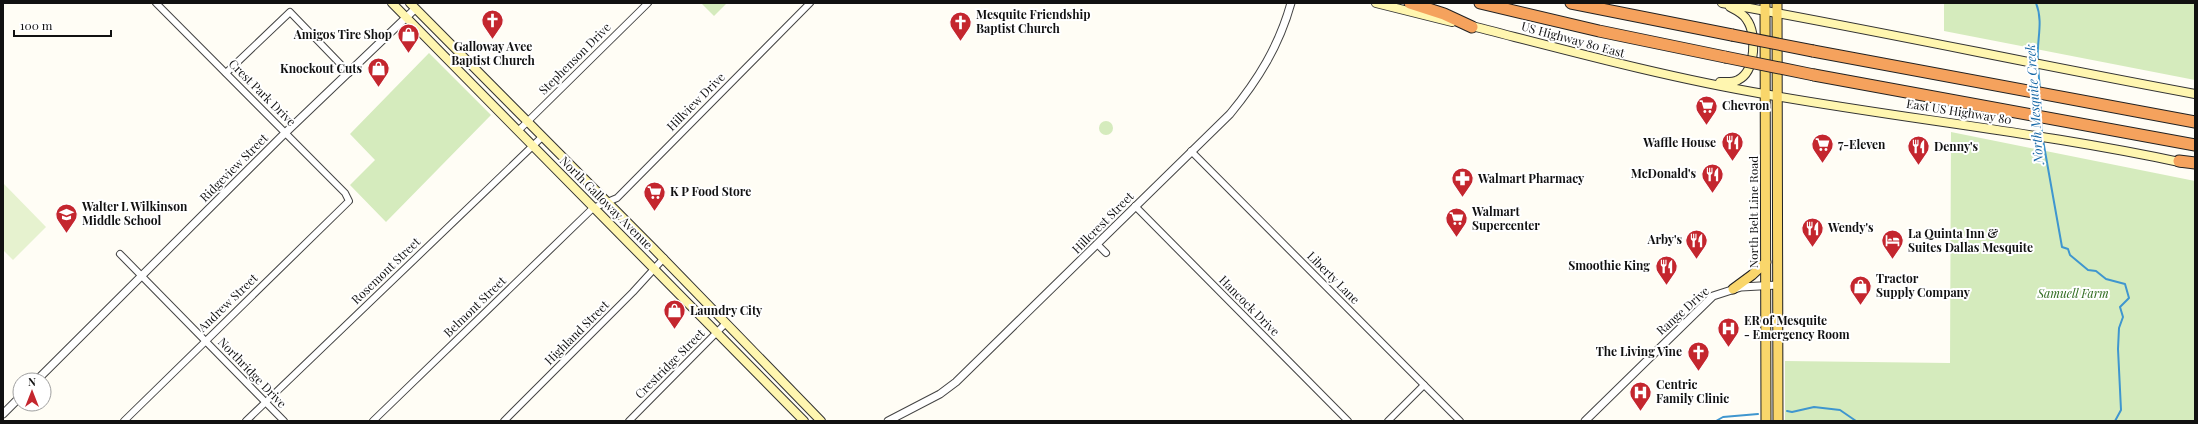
<svg xmlns="http://www.w3.org/2000/svg" width="2198" height="424" viewBox="0 0 2198 424" font-family="'Playfair Display',serif">
<style>
.green{fill:#d5ebbd}
.pitch{fill:#e6f2cf}
.lines{fill:none;stroke-linecap:round;stroke-linejoin:round}
.stream{stroke:#3f96cf;stroke-width:2}
.minor-casing{stroke:#444;stroke-width:8}
.tertiary-casing{stroke:#444;stroke-width:9}
.secondary-casing{stroke:#333;stroke-width:10}
.primary-casing{stroke:#222;stroke-width:11}
.motorway-casing{stroke:#222;stroke-width:13}
.minor{stroke:#fff;stroke-width:6}
.tertiary{stroke:#fff;stroke-width:7}
.secondary{stroke:#fff6b0;stroke-width:8}
.primary{stroke:#f9d66b;stroke-width:9}
.motorway{stroke:#f5a25d;stroke-width:11}
.motorway-bridge-casing{stroke:#222;stroke-width:13;stroke-linecap:butt}
.motorway-bridge{stroke:#f5a25d;stroke-width:11}
.labels{text-anchor:middle;stroke-width:4;stroke-linejoin:round;paint-order:stroke}
.poi-label{font-size:12px;font-weight:bold;fill:#111;stroke:#fff;text-anchor:start}
.street-label{font-size:12px;fill:#111;stroke:#fff}
.park-label{font-size:12px;font-style:italic;fill:#2f6b1f;stroke:#fff}
.water-label{font-size:13px;font-style:italic;fill:#1768a6;stroke:#fff}
</style>
<rect width="100%" height="100%" fill="#fffdf5"/>
<!-- green -->
<g class="green">
<polygon points="701,3 727,3 714,16"/>
<polygon points="1944,3 2195,3 2195,80 1944,31"/>
<polygon points="429,53 491,115 386,222 350,185 375,160 350,134"/>
<circle cx="1106" cy="128" r="7"/>
<polygon points="1951,132 2195,181 2195,421 1785,421 1785,361 1950,363"/>
</g>
<!-- pitch -->
<polygon class="pitch" points="3,183 46,227 13,260 3,250"/>
<g class="lines">
<!-- stream -->
<g class="stream">
<path d="M2036,3C2044,23 2036,41 2038,62"/>
<polyline points="2038,66 2040,90"/>
<polyline points="2040,96 2041,112"/>
<polyline points="2041,120 2042,134"/>
<polyline points="2043,140 2062,247 2068,249 2070,255 2088,270 2096,271 2106,279 2125,284 2129,298 2120,307 2123,317 2119,328 2118,349 2121,410 2115,421"/>
<polyline points="1787,411 1792,412 1814,407 1840,410 1856,421"/>
<polyline points="1716,421 1723,417 1758,414"/>
</g>
<defs>
<g id="minor">
<polyline points="226,73 290,12 349,73"/>
<polyline points="518,131 648,3"/>
<polyline points="1191,151 1460,421"/>
<polyline points="1135,206 1348,421"/>
<polyline points="1097,244 1106,253"/>
<polyline points="120,254 284,421"/>
<polyline points="124,421 349,201 345,193 156,3"/>
<polyline points="246,421 542,137"/>
<polyline points="373,421 593,208 617,198 810,3"/>
<polyline points="504,421 633,292 664,258"/>
<polyline points="629,421 726,323"/>
<polyline points="1388,421 1424,385"/>
</g>
<g id="tertiary">
<polyline points="37,380 281,137 415,9"/>
<polyline points="3,414 20,397"/>
<path d="M888,421L940,394L956,382L1230,114C1258,80 1279,46 1291,3"/>
<polyline points="1585,421 1713,296 1741,287 1778,285"/>
</g>
<g id="secondary">
<polyline points="392,3 804,421"/>
<polyline points="410,3 653,248 821,421"/>
<polyline points="1376,3 1452,22"/>
<path d="M1722,3C1880,31 2037,65 2195,94"/>
<path d="M1468,25C1566,50 1664,77 1764,94C1904,119 2045,133 2184,163"/>
<path d="M1720,82C1726,82 1733,83 1738,80C1756,71 1757,34 1747,20C1744,14 1736,10 1730,7"/>
</g>
<g id="primary">
<polyline points="1765,3 1766,421"/>
<polyline points="1777,3 1778,421"/>
<polyline points="1733,289 1752,275 1766,262"/>
</g>
<g id="motorway">
<polyline points="1410,3 1444,14 1472,27"/>
<polyline points="1480,3 1599,31 1725,57"/>
<polyline points="1571,3 1732,35"/>
<polyline points="1813,51 2195,122"/>
<polyline points="1814,75 2195,145"/>
<polyline points="2179,161 2195,163"/>
</g>
</defs>
<!-- minor casing -->
<use href="#minor" class="minor-casing"/>
<!-- tertiary casing -->
<use href="#tertiary" class="tertiary-casing"/>
<!-- secondary casing -->
<use href="#secondary" class="secondary-casing"/>
<!-- primary casing -->
<use href="#primary" class="primary-casing"/>
<!-- motorway casing -->
<use href="#motorway" class="motorway-casing"/>
<!-- minor -->
<use href="#minor" class="minor"/>
<!-- tertiary -->
<use href="#tertiary" class="tertiary"/>
<!-- secondary -->
<use href="#secondary" class="secondary"/>
<!-- primary -->
<use href="#primary" class="primary"/>
<!-- motorway -->
<use href="#motorway" class="motorway"/>
<defs>
<g id="motorway-bridge">
<polyline points="1732,35 1813,51"/>
<polyline points="1725,57 1814,75"/>
</g>
</defs>
<!-- motorway-bridge casing -->
<use href="#motorway-bridge" class="motorway-bridge-casing"/>
<!-- motorway-bridge -->
<use href="#motorway-bridge" class="motorway-bridge"/>
</g>
<!-- icons -->
<defs>
<symbol id="church-pin" viewBox="-11 -11 22 30"><path d="M0 17L-7.5 6A9.5 9.5 0 1 1 7.5 6Z" fill="#c4262e" stroke="#fff"/><path d="M-1.2-6h2.4v3.5h3.3v2.4h-3.3V6h-2.4V-.1h-3.3v-2.4h3.3Z" fill="#fff"/></symbol>
<symbol id="shop-pin" viewBox="-11 -11 22 30"><path d="M0 17L-7.5 6A9.5 9.5 0 1 1 7.5 6Z" fill="#c4262e" stroke="#fff"/><path d="M-5-2.5h2.3a2.7 3.5 0 0 1 5.4 0H5L5.5 6h-11ZM-1.5-2.5h3a1.5 2.3 0 0 0-3 0Z" fill="#fff"/></symbol>
<symbol id="supermarket-pin" viewBox="-11 -11 22 30"><path d="M0 17L-7.5 6A9.5 9.5 0 1 1 7.5 6Z" fill="#c4262e" stroke="#fff"/><path d="M-6-5.5h2.5l.6 2H6L4.5 2H-2.5L-4.4-4H-6ZM-1.5 3.2a1.3 1.3 0 1 0 .1 0ZM3 3.2a1.3 1.3 0 1 0 .1 0Z" fill="#fff"/></symbol>
<symbol id="restaurant-pin" viewBox="-11 -11 22 30"><path d="M0 17L-7.5 6A9.5 9.5 0 1 1 7.5 6Z" fill="#c4262e" stroke="#fff"/><path d="M-5-6h1v4h1v-4h1v4h1v-4h1v5L-1.5 .5V6h-2V.5L-5-1ZM5-6V6H3V1.5H1.5Q1.5-4 5-6Z" fill="#fff"/></symbol>
<symbol id="pharmacy-pin" viewBox="-11 -11 22 30"><path d="M0 17L-7.5 6A9.5 9.5 0 1 1 7.5 6Z" fill="#c4262e" stroke="#fff"/><path d="M-2-6h4v4h4v4h-4v4h-4v-4h-4v-4h4Z" fill="#fff"/></symbol>
<symbol id="school-pin" viewBox="-11 -11 22 30"><path d="M0 17L-7.5 6A9.5 9.5 0 1 1 7.5 6Z" fill="#c4262e" stroke="#fff"/><path d="M0-5L7-2L0 1L-7-2ZM-4 1L0 2.5L4 1V4Q0 6-4 4Z" fill="#fff"/></symbol>
<symbol id="hotel-pin" viewBox="-11 -11 22 30"><path d="M0 17L-7.5 6A9.5 9.5 0 1 1 7.5 6Z" fill="#c4262e" stroke="#fff"/><path d="M-6-4.5h1.5V1H6V5H4.5V3h-9V5H-6ZM-4 0a1.8 1.8 0 1 1 3.6 0ZM.5 0V-2.5h3Q6-2.5 6 0Z" fill="#fff"/></symbol>
<symbol id="hospital-pin" viewBox="-11 -11 22 30"><path d="M0 17L-7.5 6A9.5 9.5 0 1 1 7.5 6Z" fill="#c4262e" stroke="#fff"/><path d="M-5-5h3v3.5h4V-5h3V5h-3V1.5h-4V5h-3Z" fill="#fff"/></symbol>
</defs>
<g fill-rule="evenodd">
<use href="#church-pin" x="480" y="8" width="25" height="34"/>
<use href="#church-pin" x="948" y="10" width="25" height="34"/>
<use href="#shop-pin" x="396" y="22" width="25" height="34"/>
<use href="#shop-pin" x="366" y="56" width="25" height="34"/>
<use href="#supermarket-pin" x="1694" y="94" width="25" height="34"/>
<use href="#restaurant-pin" x="1720" y="130" width="25" height="34"/>
<use href="#supermarket-pin" x="1810" y="132" width="25" height="34"/>
<use href="#restaurant-pin" x="1906" y="134" width="25" height="34"/>
<use href="#restaurant-pin" x="1700" y="162" width="25" height="34"/>
<use href="#pharmacy-pin" x="1450" y="166" width="25" height="34"/>
<use href="#supermarket-pin" x="642" y="180" width="25" height="34"/>
<use href="#school-pin" x="54" y="202" width="25" height="34"/>
<use href="#supermarket-pin" x="1444" y="206" width="25" height="34"/>
<use href="#restaurant-pin" x="1800" y="216" width="25" height="34"/>
<use href="#restaurant-pin" x="1684" y="228" width="25" height="34"/>
<use href="#hotel-pin" x="1880" y="228" width="25" height="34"/>
<use href="#restaurant-pin" x="1654" y="254" width="25" height="34"/>
<use href="#shop-pin" x="1848" y="274" width="25" height="34"/>
<use href="#shop-pin" x="662" y="298" width="25" height="34"/>
<use href="#hospital-pin" x="1716" y="316" width="25" height="34"/>
<use href="#church-pin" x="1686" y="340" width="25" height="34"/>
<use href="#hospital-pin" x="1628" y="380" width="25" height="34"/>
</g>
<g class="labels">
<!-- poi labels -->
<g class="poi-label">
<text x="976" y="19">Mesquite Friendship<tspan x="976" dy="14">Baptist Church</tspan></text>
<text x="392" y="39" text-anchor="end">Amigos Tire Shop</text>
<text x="493" y="51" text-anchor="middle">Galloway Avee<tspan x="493" dy="14">Baptist Church</tspan></text>
<text x="362" y="73" text-anchor="end">Knockout Cuts</text>
<text x="1722" y="110">Chevron</text>
<text x="1716" y="147" text-anchor="end">Waffle House</text>
<text x="1838" y="149">7-Eleven</text>
<text x="1934" y="151">Denny's</text>
<text x="1696" y="178" text-anchor="end">McDonald's</text>
<text x="1478" y="183">Walmart Pharmacy</text>
<text x="670" y="196">K P Food Store</text>
<text x="82" y="211">Walter L Wilkinson<tspan x="82" dy="14">Middle School</tspan></text>
<text x="1472" y="216">Walmart<tspan x="1472" dy="14">Supercenter</tspan></text>
<text x="1828" y="232">Wendy's</text>
<text x="1908" y="238">La Quinta Inn &amp;<tspan x="1908" dy="14">Suites Dallas Mesquite</tspan></text>
<text x="1682" y="244" text-anchor="end">Arby's</text>
<text x="1650" y="270" text-anchor="end">Smoothie King</text>
<text x="1876" y="283">Tractor<tspan x="1876" dy="14">Supply Company</tspan></text>
<text x="690" y="315">Laundry City</text>
<text x="1744" y="325">ER of Mesquite<tspan x="1744" dy="14">- Emergency Room</tspan></text>
<text x="1682" y="356" text-anchor="end">The Living Vine</text>
<text x="1656" y="389">Centric<tspan x="1656" dy="14">Family Clinic</tspan></text>
</g>
<!-- street labels -->
<g class="street-label">
<text transform="translate(1573 40) rotate(15)" y="4">US Highway 80 East</text>
<text transform="translate(575 59) rotate(-45)" y="4">Stephenson Drive</text>
<text transform="translate(262 93) rotate(45)" y="4">Crest Park Drive</text>
<text transform="translate(696 102) rotate(-45)" y="4">Hillview Drive</text>
<text transform="translate(1959 112) rotate(9)" y="4">East US Highway 80</text>
<text transform="translate(234 168) rotate(-45)" y="4">Ridgeview Street</text>
<text transform="translate(606 203) rotate(45)" y="4">North Galloway Avenue</text>
<text transform="translate(1754 212) rotate(-90)" y="4">North Belt Line Road</text>
<text transform="translate(1103 223) rotate(-45)" y="4">Hillcrest Street</text>
<text transform="translate(386 271) rotate(-44)" y="4">Rosemont Street</text>
<text transform="translate(1333 278) rotate(45)" y="4">Liberty Lane</text>
<text transform="translate(228 303) rotate(-44)" y="4">Andrew Street</text>
<text transform="translate(1249 306) rotate(45)" y="4">Hancock Drive</text>
<text transform="translate(475 307) rotate(-44)" y="4">Belmont Street</text>
<text transform="translate(1683 311) rotate(-42)" y="4">Range Drive</text>
<text transform="translate(577 333) rotate(-45)" y="4">Highland Street</text>
<text transform="translate(670 364) rotate(-45)" y="4">Crestridge Street</text>
<text transform="translate(252 373) rotate(46)" y="4">Northridge Drive</text>
</g>
<!-- park labels -->
<g class="park-label">
<text x="2073" y="298">Samuell Farm</text>
</g>
<!-- water labels -->
<g class="water-label">
<text transform="translate(2034 104) rotate(-94)" y="5">North Mesquite Creek</text>
</g>
</g>
<!-- border -->
<rect width="2198" height="424" fill="none" stroke="#111111" stroke-width="8"/>
<!-- north arrow -->
<g transform="translate(32 392)"><circle r="19" fill="#ffffff" stroke="#a0a0a0"/>
<path d="M0-3L7 15L0 10L-7 15Z" fill="#c4262e"/>
<text y="-6" font-size="11" font-weight="bold" text-anchor="middle" fill="#111111">N</text>
</g>
<!-- scale -->
<path d="M14 30v6h97v-6" fill="none" stroke="#111111" stroke-width="2"/>
<text x="20" y="30" font-size="12" fill="#111111" stroke="#ffffff" stroke-width="3" paint-order="stroke">100 m</text>
</svg>
